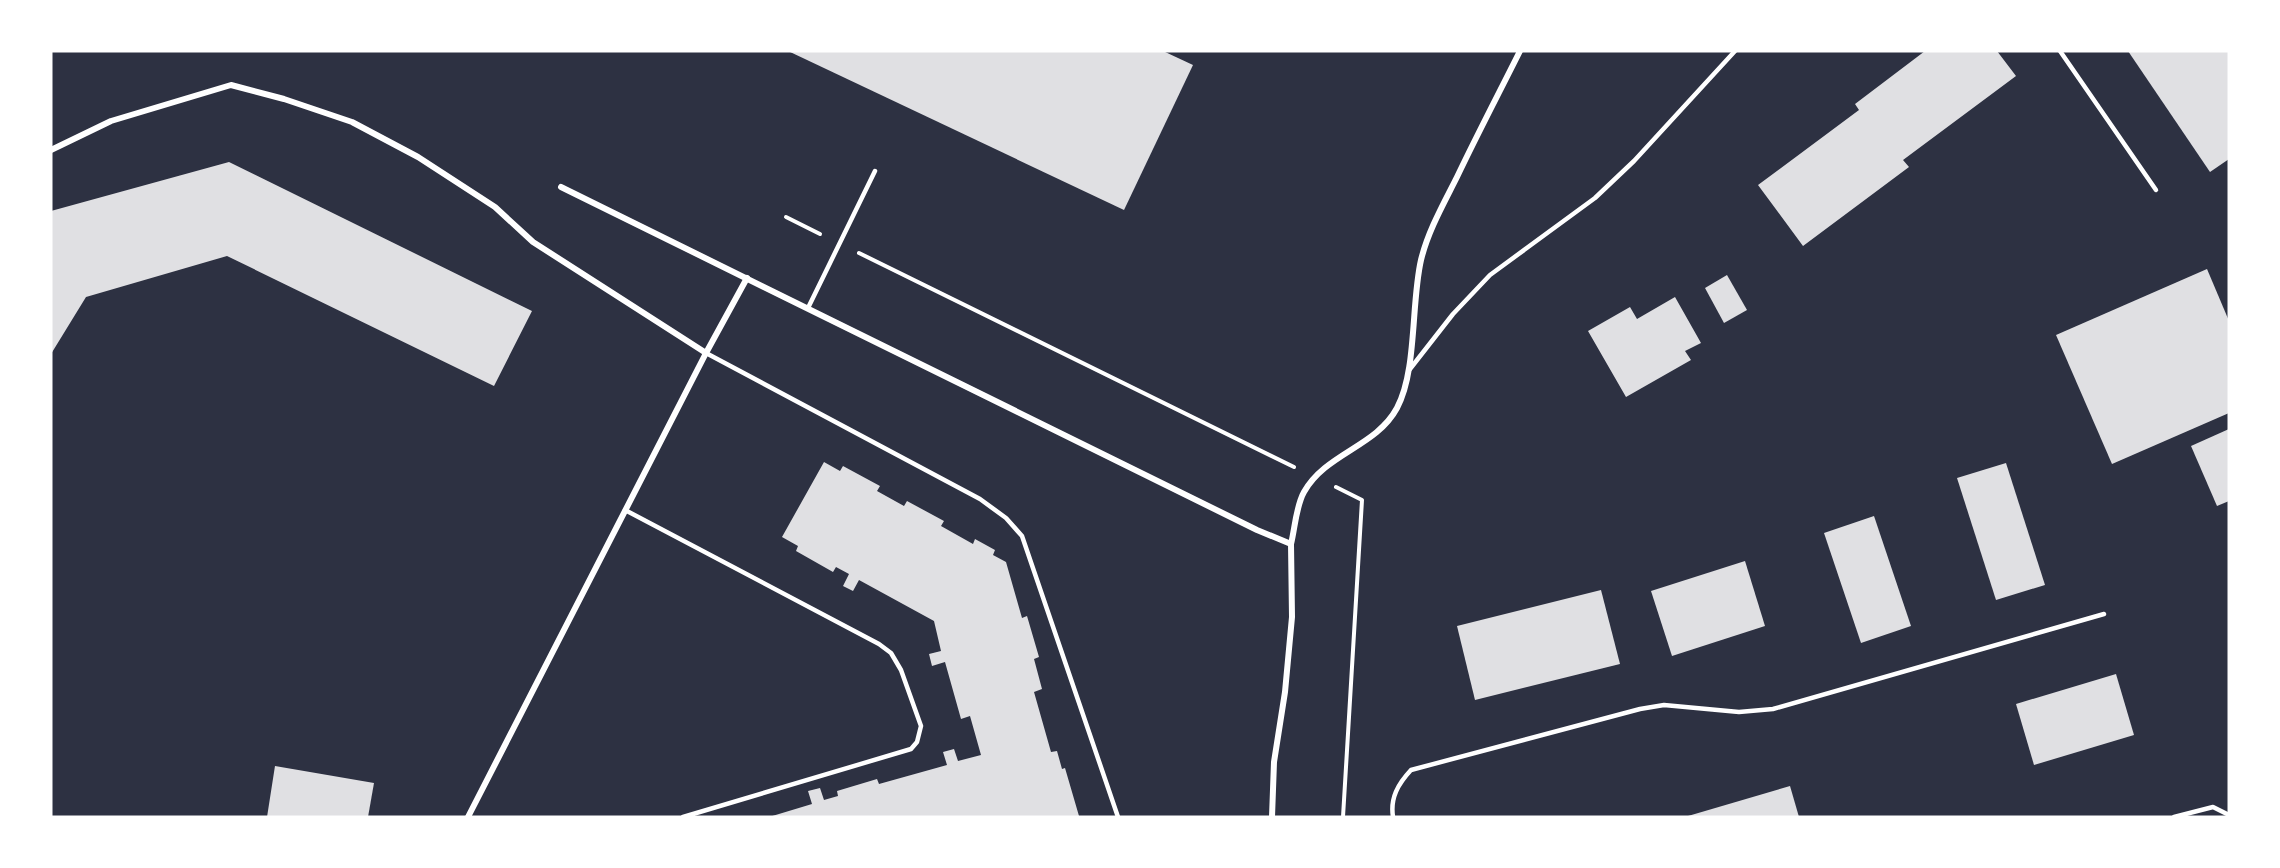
<svg xmlns="http://www.w3.org/2000/svg" width="2280" height="868" viewBox="0 0 2280 868" font-family="Raleway,sans-serif">
<style>
.building{fill:#e0e0e3}
.lines{fill:none;stroke-linecap:round;stroke-linejoin:round}
.path{stroke:#fff;stroke-width:4}
.service{stroke:#fff;stroke-width:4.5}
.minor{stroke:#fff;stroke-width:6}
</style>
<rect width="100%" height="100%" fill="#2d3142"/>
<!-- building -->
<g class="building">
<polygon points="788,51 1163,51 1193,65 1124,210"/>
<polygon points="1925,51 1997,51 2016,76 1903,160 1909,167 1803,246 1758,185 1859,110 1855,104"/>
<polygon points="2128,51 2229,51 2229,159 2210,172"/>
<polygon points="229,162 532,311 494,386 227,256 86,297 51,354 51,211"/>
<polygon points="2207,269 2229,321 2229,413 2112,464 2056,335"/>
<polygon points="1727,275 1747,310 1724,323 1705,288"/>
<polygon points="1675,297 1701,343 1685,351 1691,360 1626,397 1588,331 1630,307 1637,319"/>
<polygon points="2229,429 2229,501 2217,506 2191,446"/>
<polygon points="824,462 840,471 843,466 880,486 877,491 904,506 907,501 944,521 941,526 973,544 975,539 995,550 993,555 1006,562 1022,618 1027,616 1039,657 1034,659 1042,689 1034,692 1051,752 1057,751 1062,769 1065,768 1079,816 769,817 812,804 808,791 820,788 824,800 838,796 837,791 877,779 879,784 947,765 943,752 954,749 958,761 981,755 970,716 961,719 945,662 932,666 929,654 941,651 934,621 859,580 853,591 843,586 849,574 836,567 833,572 796,551 798,546 782,537"/>
<polygon points="2006,463 2045,585 1996,600 1957,478"/>
<polygon points="1874,516 1911,626 1861,643 1824,533"/>
<polygon points="1745,561 1765,626 1672,656 1651,591"/>
<polygon points="1601,590 1620,664 1475,700 1457,626"/>
<polygon points="2116,674 2134,735 2034,765 2016,704"/>
<polygon points="275,766 374,783 368,817 267,817"/>
<polygon points="1790,786 1799,817 1688,817 1688,816"/>
</g>
<g class="lines">
<!-- path -->
<g class="path">
<polyline points="786,217 820,234"/>
<polyline points="859,253 1294,467"/>
<polyline points="1336,487 1362,500 1343,817"/>
</g>
<!-- service -->
<g class="service">
<polyline points="2060,51 2156,190"/>
<polyline points="808,308 875,171"/>
<polyline points="706,353 980,499 1006,518 1022,536 1118,817"/>
<polyline points="1410,369 1453,314 1490,275 1595,198 1634,161 1735,51"/>
<polyline points="625,510 879,644 891,653 901,670 921,726 917,742 911,749 683,817"/>
<path d="M1393,817C1390,798 1398,784 1411,770L1640,709L1664,705L1739,712L1773,709L2104,614"/>
<polyline points="2174,817 2213,807 2229,815"/>
</g>
<!-- minor -->
<g class="minor">
<polyline points="51,150 111,121 231,85 284,99 352,122 418,157 495,207 533,242 706,353"/>
<polyline points="561,187 1257,530 1291,544 1292,617 1285,692 1274,762 1272,817"/>
<path d="M1291,544C1295,528 1296,506 1304,492C1326,453 1376,447 1397,408C1417,371 1411,303 1421,260C1428,231 1444,203 1457,177C1477,135 1499,93 1520,51"/>
<polyline points="468,817 706,353 747,278"/>
</g>
</g>
<!-- border -->
<rect width="2280" height="868" fill="none" stroke="#ffffff" stroke-width="105"/>
</svg>
